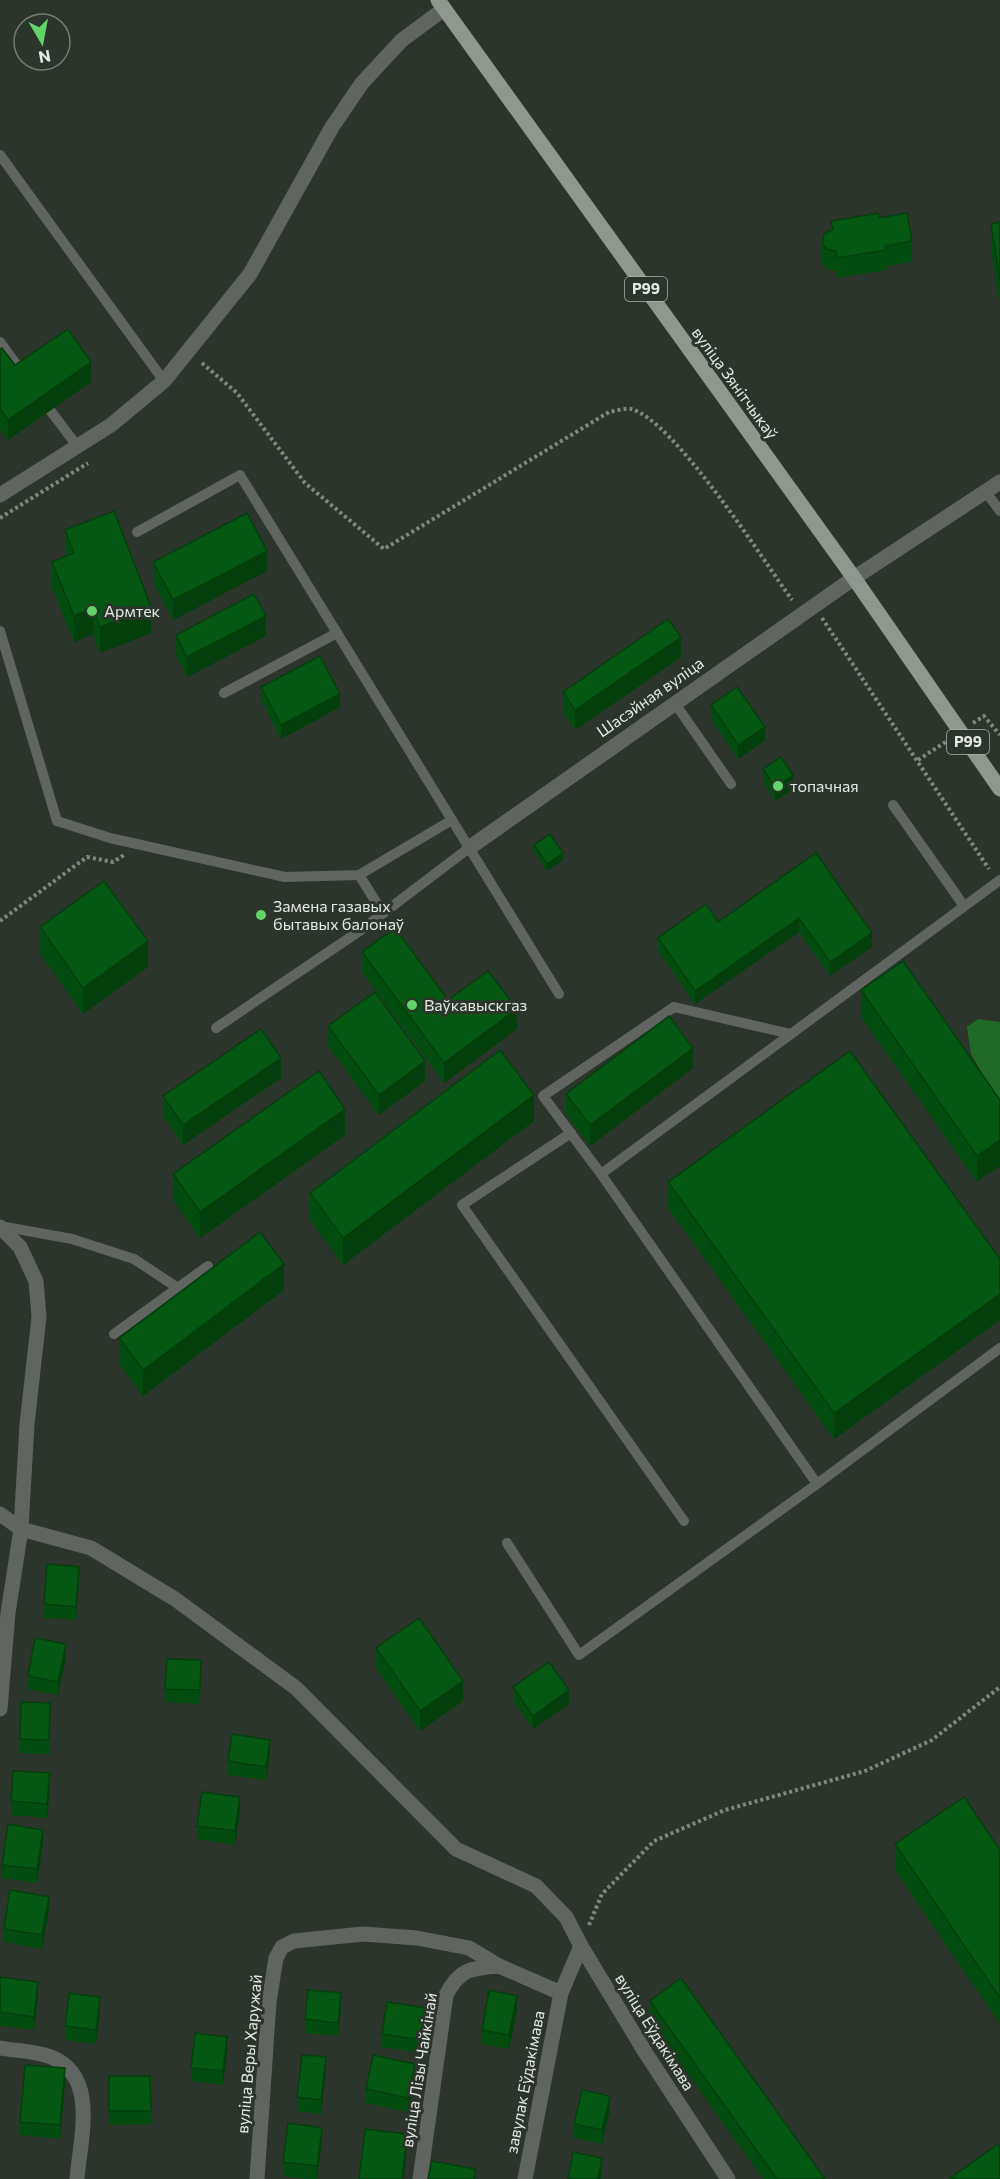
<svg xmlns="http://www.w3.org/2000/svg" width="1000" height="2179" viewBox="0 0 1000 2179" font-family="Commissioner,sans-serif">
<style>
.forest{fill:#206a26}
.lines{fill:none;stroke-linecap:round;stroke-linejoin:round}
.path{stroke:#80877f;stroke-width:4;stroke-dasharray:3 3;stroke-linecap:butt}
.service{stroke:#616561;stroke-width:10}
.minor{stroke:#616561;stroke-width:15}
.tertiary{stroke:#616561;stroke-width:15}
.primary{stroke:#8e988e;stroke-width:15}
.wall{fill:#034c0f}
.shaded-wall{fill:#033e0d}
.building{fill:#045812;stroke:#033e0d;stroke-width:1.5}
.poi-dot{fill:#63d469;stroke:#2c352b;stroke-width:2}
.labels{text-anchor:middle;stroke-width:6;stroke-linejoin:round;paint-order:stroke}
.shield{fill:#2c352b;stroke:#adb3ac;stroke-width:1.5}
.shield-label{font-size:15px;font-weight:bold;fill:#e4e9e3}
.street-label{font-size:16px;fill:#e4e9e3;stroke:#2c352b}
.poi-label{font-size:16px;fill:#e4e9e3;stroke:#2c352b;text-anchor:start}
</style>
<rect width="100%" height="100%" fill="#2c352b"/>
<!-- forest -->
<polygon class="forest" points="978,1019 1000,1022 1000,1105 971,1054 967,1027"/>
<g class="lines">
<!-- path -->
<g class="path">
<path d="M202,363L237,393L305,483L384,549L609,412C615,411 625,408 631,409C673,419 764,561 792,600"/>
<polyline points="0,518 88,463"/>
<polyline points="822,618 989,869"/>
<polyline points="973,723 984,716 1000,735"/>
<polyline points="918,760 947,741"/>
<polyline points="0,921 87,857 113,862 124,855"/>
<polyline points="589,1925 602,1894 654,1841 725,1810 865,1771 932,1740 1000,1687"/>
</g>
<!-- service -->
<g class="service">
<polyline points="0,155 164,381"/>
<polyline points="0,342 24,375"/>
<polyline points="50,410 77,446"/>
<polyline points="986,492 1000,511"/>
<polyline points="137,532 240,475 452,820"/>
<polyline points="0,631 57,821 110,838 285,877 359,875 452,820 559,994"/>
<polyline points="224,693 337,633"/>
<polyline points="674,702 731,784"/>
<polyline points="893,805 964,906"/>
<polyline points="359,875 383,913"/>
<polyline points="216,1028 361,930 469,848"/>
<polyline points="571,1133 462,1205 684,1521"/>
<polyline points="601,1174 543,1096 674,1007 791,1034"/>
<polyline points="0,1226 72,1239 134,1259 178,1288"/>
<polyline points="114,1334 208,1266"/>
<polyline points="817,1484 601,1174 1000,880"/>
<polyline points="507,1543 579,1655 817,1484 1000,1348"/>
</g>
<!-- minor -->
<g class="minor">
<polyline points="0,495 111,425 164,381 250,274 332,127 362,83 402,40 444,9"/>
<polyline points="469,848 854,578"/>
<polyline points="0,1227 20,1247 36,1281 39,1317 27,1424 21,1529 8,1613 0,1709"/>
<polyline points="0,1514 21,1529 91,1548 175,1599 296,1688 456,1849 536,1886 566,1917 581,1946"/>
<path d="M0,2048C16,2051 36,2051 51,2057C99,2076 80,2139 77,2179"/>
<polyline points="257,2179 269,2002 276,1958 282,1947 294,1941 363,1934 417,1938 469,1948 499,1966 561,1993"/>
<path d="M420,2179L446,1995C460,1968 472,1968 499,1966"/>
<polyline points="525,2179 561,1993 581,1946 645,2052 728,2179"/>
</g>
<!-- tertiary -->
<polyline class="tertiary" points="854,578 1000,482"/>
<!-- primary -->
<polyline class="primary" points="438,0 854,578 1000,789"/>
</g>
<!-- wall -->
<g class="wall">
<polygon points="879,218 912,241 912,262 886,266 886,270 837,278 836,271 827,269 822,263 822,243 831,230 831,221"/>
<polygon points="1000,222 1000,306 991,250 991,224"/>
<polygon points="0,349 15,365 91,382 8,440 0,429"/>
<polygon points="65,530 151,633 100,653 93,634 74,642 52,588 52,562 65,557"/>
<polygon points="153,562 267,571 173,620 153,582"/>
<polygon points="176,635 266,636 187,677 176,655"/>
<polygon points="681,657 575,730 563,712 563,692"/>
<polygon points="261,687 340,707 281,739 261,700"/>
<polygon points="711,705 765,740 738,759 711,719"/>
<polygon points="763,769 793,789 775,801 763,782"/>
<polygon points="534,845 563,860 547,871 534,852"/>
<polygon points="816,853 872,947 830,976 799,932 695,1004 658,951 658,938 718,922"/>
<polygon points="40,927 148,967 83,1014 40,954"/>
<polygon points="362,952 448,1000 517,1029 444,1083 362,972"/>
<polygon points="861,990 1000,1100 977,1182 861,1017"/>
<polygon points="328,1026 425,1081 379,1115 328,1046"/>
<polygon points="693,1068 590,1146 566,1114 566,1094"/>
<polygon points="281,1078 183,1145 163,1116 163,1096"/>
<polygon points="534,1121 343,1265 310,1220 310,1193"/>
<polygon points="345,1135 200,1238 173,1200 173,1174"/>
<polygon points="668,1182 1000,1259 1000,1320 834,1439 668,1208"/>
<polygon points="284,1290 143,1396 119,1364 119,1338"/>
<polygon points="79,1580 76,1620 44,1618 44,1604"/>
<polygon points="376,1648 463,1701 420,1731 376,1668"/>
<polygon points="66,1658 58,1695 28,1689 28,1676"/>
<polygon points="201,1674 200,1704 165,1702 165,1689"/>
<polygon points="513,1687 569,1704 533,1729 513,1701"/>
<polygon points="50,1703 49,1754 20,1753 20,1739"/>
<polygon points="270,1753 266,1780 228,1775 228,1761"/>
<polygon points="50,1787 47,1818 11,1815 11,1801"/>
<polygon points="240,1811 235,1845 197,1839 197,1826"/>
<polygon points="43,1843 37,1883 2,1878 2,1865"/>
<polygon points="895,1844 1000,1850 1000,2024 895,1870"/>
<polygon points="49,1910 42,1949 4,1942 4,1929"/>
<polygon points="0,1977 38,1996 34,2030 0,2026"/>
<polygon points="650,2001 825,2179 763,2179 650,2021"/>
<polygon points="341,2007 338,2036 305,2033 305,2019"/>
<polygon points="517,2010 509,2049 482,2044 482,2030"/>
<polygon points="100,2011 96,2044 65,2040 65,2026"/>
<polygon points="427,2021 422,2053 382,2047 382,2034"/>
<polygon points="227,2051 223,2085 191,2081 191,2068"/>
<polygon points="326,2071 321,2114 297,2111 297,2097"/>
<polygon points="109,2076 151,2111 151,2124 109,2125"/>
<polygon points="415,2078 408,2112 366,2103 366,2089"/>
<polygon points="65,2082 60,2139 20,2135 20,2122"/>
<polygon points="610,2110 602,2144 574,2138 574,2124"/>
<polygon points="322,2141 317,2179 309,2179 283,2176 283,2162"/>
</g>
<!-- shaded-wall -->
<g class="shaded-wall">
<polygon points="91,362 91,382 8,440 8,420"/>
<polygon points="267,551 267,571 173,620 173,600"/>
<polygon points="151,607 151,633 100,653 100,627"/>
<polygon points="93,608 93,634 74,642 74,616"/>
<polygon points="266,616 266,636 187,677 187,657"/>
<polygon points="681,637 681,657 575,730 575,710"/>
<polygon points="340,694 340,707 281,739 281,725"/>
<polygon points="765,727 765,740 738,759 738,745"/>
<polygon points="793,775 793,789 775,801 775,788"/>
<polygon points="563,853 563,860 547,871 547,864"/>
<polygon points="799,918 799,932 695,1004 695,991"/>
<polygon points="872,933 872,947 830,976 830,962"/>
<polygon points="148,941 148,967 83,1014 83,988"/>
<polygon points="517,1009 517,1029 444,1083 444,1063"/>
<polygon points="693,1048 693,1068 590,1146 590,1125"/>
<polygon points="281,1058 281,1078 183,1145 183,1125"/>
<polygon points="425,1061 425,1081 379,1115 379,1095"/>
<polygon points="534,1095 534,1121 343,1265 343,1238"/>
<polygon points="345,1109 345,1135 200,1238 200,1212"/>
<polygon points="1000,1140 1000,1166 977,1182 977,1156"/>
<polygon points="284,1264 284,1290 143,1396 143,1370"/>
<polygon points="1000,1294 1000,1320 834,1439 834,1413"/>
<polygon points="79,1567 79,1580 76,1620 76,1607"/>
<polygon points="66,1644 66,1658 58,1695 58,1682"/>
<polygon points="463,1681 463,1701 420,1731 420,1711"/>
<polygon points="569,1690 569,1704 533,1729 533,1716"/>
<polygon points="270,1740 270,1753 266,1780 266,1767"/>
<polygon points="50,1773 50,1787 47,1818 47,1804"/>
<polygon points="240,1797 240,1811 235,1845 235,1831"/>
<polygon points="43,1830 43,1843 37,1883 37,1869"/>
<polygon points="49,1897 49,1910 42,1949 42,1935"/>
<polygon points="38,1982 38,1996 34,2030 34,2017"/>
<polygon points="341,1993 341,2007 338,2036 338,2023"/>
<polygon points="517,1996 517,2010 509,2049 509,2035"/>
<polygon points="100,1997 100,2011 96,2044 96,2030"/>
<polygon points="427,2008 427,2021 422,2053 422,2040"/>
<polygon points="227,2037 227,2051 223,2085 223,2071"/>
<polygon points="326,2057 326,2071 321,2114 321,2100"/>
<polygon points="415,2064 415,2078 408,2112 408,2098"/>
<polygon points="65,2068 65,2082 60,2139 60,2125"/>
<polygon points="610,2096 610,2110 602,2144 602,2130"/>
<polygon points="322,2128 322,2141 317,2179 317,2166"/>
<polygon points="407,2134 407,2148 404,2179 402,2179"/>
<polygon points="602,2158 602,2171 601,2179 598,2179"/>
</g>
<!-- building -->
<g class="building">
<polygon points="878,213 879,218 907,213 912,241 885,246 886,250 837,258 836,251 827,249 822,243 824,234 833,229 831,221"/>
<polygon points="1000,222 1000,280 991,224"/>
<polygon points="68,329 91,362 8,420 0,409 0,349 2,348 15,365"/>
<polygon points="114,511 151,607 100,627 93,608 74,616 52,562 74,553 65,530"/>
<polygon points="247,513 267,551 173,600 153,562"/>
<polygon points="254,594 266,616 187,657 176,635"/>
<polygon points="668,619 681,637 575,710 563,692"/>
<polygon points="320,656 340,694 281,725 261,687"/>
<polygon points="737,687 765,727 738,745 711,705"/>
<polygon points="781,757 793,775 775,788 763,769"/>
<polygon points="550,834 563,853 547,864 534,845"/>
<polygon points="816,853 872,933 830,962 799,918 695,991 658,938 706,904 718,922"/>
<polygon points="104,881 148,941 83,988 40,927"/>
<polygon points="395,928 448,1000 488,971 517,1009 444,1063 362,952"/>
<polygon points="903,961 1000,1100 1000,1140 977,1156 861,990"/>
<polygon points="375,992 425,1061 379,1095 328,1026"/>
<polygon points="669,1016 693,1048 590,1125 566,1094"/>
<polygon points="261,1029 281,1058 183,1125 163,1096"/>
<polygon points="500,1050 534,1095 343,1238 310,1193"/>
<polygon points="850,1051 1000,1259 1000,1294 834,1413 668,1182"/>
<polygon points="319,1071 345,1109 200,1212 173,1174"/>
<polygon points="260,1232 284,1264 143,1370 119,1338"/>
<polygon points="47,1564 79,1567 76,1607 44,1604"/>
<polygon points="419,1618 463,1681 420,1711 376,1648"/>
<polygon points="35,1638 66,1644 58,1682 28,1676"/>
<polygon points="167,1659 201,1660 200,1690 165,1689"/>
<polygon points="549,1662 569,1690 533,1716 513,1687"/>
<polygon points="21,1702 50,1703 49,1740 20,1739"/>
<polygon points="232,1734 270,1740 266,1767 228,1761"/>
<polygon points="13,1771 50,1773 47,1804 11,1801"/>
<polygon points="202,1792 240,1797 235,1831 197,1826"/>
<polygon points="964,1797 1000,1850 1000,1998 895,1844"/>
<polygon points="8,1824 43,1830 37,1869 2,1865"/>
<polygon points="10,1890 49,1897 42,1935 4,1929"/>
<polygon points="0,1977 38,1982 34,2017 0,2012"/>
<polygon points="681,1978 825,2179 777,2179 650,2001"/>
<polygon points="308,1990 341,1993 338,2023 305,2019"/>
<polygon points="489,1990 517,1996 509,2035 482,2030"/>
<polygon points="69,1993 100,1997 96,2030 65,2026"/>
<polygon points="387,2002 427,2008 422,2040 382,2034"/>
<polygon points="195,2033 227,2037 223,2071 191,2068"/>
<polygon points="302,2055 326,2057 321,2100 297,2097"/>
<polygon points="373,2055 415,2064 408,2098 366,2089"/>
<polygon points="25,2065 65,2068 60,2125 20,2122"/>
<polygon points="109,2076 150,2076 151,2111 109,2111"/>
<polygon points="582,2090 610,2096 602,2130 574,2124"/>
<polygon points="288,2123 322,2128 317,2166 283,2162"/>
<polygon points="365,2129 407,2134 402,2179 359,2179"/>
<polygon points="998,2144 1000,2148 1000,2179 949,2179"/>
<polygon points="573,2152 602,2158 598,2179 568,2179"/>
<polygon points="432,2161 475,2169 474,2179 428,2179"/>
</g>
<!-- markers -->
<g class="poi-dot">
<circle cx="92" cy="611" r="6"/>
<circle cx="778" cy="786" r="6"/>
<circle cx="261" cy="915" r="6"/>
<circle cx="412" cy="1005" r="6"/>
</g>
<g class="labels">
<!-- shield labels -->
<g class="shield">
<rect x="625" y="277" width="42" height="24" rx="4.5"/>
<rect x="947" y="730" width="42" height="24" rx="4.5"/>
</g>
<g class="shield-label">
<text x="646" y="294">Р99</text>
<text x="968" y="747">Р99</text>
</g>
<!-- street labels -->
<g class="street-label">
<text transform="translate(735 383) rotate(54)" y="6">вуліца Зянітчыкаў</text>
<text transform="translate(650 697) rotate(-35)" y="6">Шасэйная вуліца</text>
<text transform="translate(655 2032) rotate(58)" y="6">вуліца Еўдакімава</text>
<text transform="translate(249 2054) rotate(-85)" y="6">вуліца Веры Харужай</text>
<text transform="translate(419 2070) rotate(-81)" y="6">вуліца Лізы Чайкінай</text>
<text transform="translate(525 2082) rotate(-79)" y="6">завулак Еўдакімава</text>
</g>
<!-- poi labels -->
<g class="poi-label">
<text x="104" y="617">Армтек</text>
<text x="790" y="792">топачная</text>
<text x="273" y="912">Замена газавых<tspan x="273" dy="18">бытавых балонаў</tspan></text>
<text x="424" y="1011">Ваўкавыскгаз</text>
</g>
</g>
<!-- north arrow -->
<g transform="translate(42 42) rotate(170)"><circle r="28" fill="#2c352b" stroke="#767d75" stroke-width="1.5"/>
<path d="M0-4.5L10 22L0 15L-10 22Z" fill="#63d469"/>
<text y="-9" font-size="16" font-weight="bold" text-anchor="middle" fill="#e4e9e3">N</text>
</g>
</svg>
